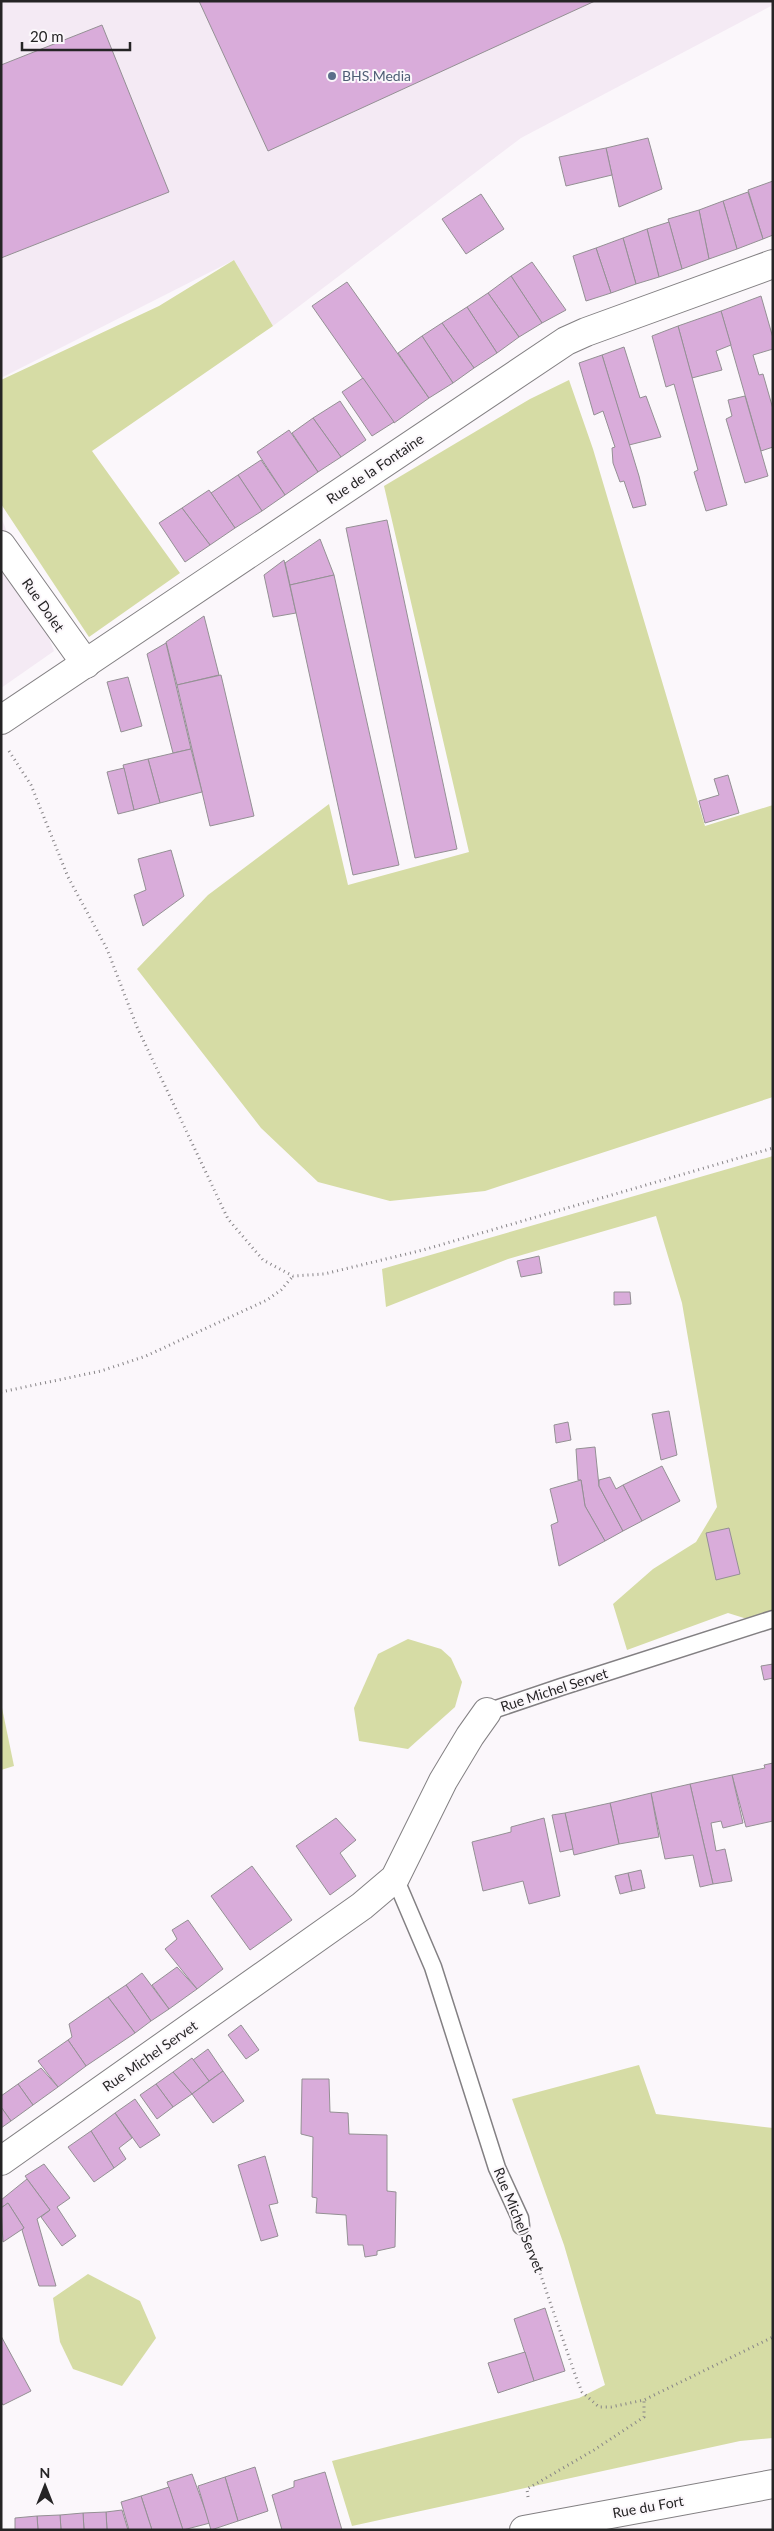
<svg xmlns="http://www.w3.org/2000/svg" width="774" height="2531" viewBox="0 0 774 2531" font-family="Lato,sans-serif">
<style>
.built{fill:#f4eaf4}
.green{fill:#d6dca5}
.building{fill:#d9acda;stroke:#949094}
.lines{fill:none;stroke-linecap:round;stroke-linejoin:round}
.service-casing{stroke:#838083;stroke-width:19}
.minor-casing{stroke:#838083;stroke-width:30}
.tertiary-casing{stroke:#838083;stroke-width:30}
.path{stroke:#878487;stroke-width:3;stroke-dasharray:1 4;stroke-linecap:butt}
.service{stroke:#fff;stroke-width:16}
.minor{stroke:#fff;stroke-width:28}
.tertiary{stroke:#fff;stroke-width:28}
.service-dot{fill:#5c6f8a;stroke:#fbf7fb;stroke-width:2}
.labels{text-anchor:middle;stroke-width:4;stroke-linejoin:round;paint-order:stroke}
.service-label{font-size:14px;fill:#4e5e75;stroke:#fbf7fb;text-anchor:start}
.street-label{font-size:14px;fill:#252425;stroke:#fbf7fb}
</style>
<rect width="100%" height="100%" fill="#fbf7fb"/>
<!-- built -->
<g class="built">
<polygon points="1,1 773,1 773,5 521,138 273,326 234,260 1,378"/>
<polygon points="1,517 54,651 1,688"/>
</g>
<!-- green -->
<g class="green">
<polygon points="234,260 273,326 92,451 180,573 89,637 1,504 1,380 159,306"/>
<polygon points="569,380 593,449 705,826 773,805 773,1097 485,1191 390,1201 318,1182 261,1128 137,969 208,895 329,804 348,885 469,852 384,486 530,399"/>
<polygon points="773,1156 773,1627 728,1613 627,1650 613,1604 653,1569 696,1542 717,1507 682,1303 656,1216 508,1259 386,1307 382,1269"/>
<polygon points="408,1639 441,1649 451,1658 462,1682 455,1707 408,1749 359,1741 354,1708 378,1654"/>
<polygon points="1,1703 14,1766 1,1770"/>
<polygon points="639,2065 656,2114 773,2128 773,2438 740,2441 352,2526 332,2461 579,2398 605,2385 564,2245 512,2099"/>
<polygon points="88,2274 140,2301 156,2338 122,2386 73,2369 60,2342 53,2298"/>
</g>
<!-- building -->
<g class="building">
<polygon points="199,1 595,1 268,151"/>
<polygon points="102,25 169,192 1,258 1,65"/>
<polygon points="648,138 662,189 619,207 606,148"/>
<polygon points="606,148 612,175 566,186 559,157"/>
<polygon points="773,181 773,235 763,239 748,190"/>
<polygon points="748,192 763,239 737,249 723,201"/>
<polygon points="481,194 504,229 466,254 442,219"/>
<polygon points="723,201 737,249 709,259 699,210"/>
<polygon points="699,210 709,259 682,269 668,219"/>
<polygon points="669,222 682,269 659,277 647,229"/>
<polygon points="647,229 659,277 636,284 623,238"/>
<polygon points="623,238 636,284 611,293 596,248"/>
<polygon points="596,248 611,293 586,301 573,256"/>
<polygon points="532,262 566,310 542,323 511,276"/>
<polygon points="511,276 542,323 519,337 488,293"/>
<polygon points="347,282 429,398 394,423 312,306"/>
<polygon points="488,293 519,337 497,353 467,307"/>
<polygon points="761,296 773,338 773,349 753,355 759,375 763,374 773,409 773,447 761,451 721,311"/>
<polygon points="467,307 497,353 474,368 442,323"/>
<polygon points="721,311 731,345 716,351 722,370 692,378 678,326"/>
<polygon points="442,323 474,368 453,383 422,336"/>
<polygon points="678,326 727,505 706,511 694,472 698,470 674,384 666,387 652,336"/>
<polygon points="422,336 453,383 429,398 398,353"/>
<polygon points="624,347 640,398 646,396 661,437 629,445 602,355"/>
<polygon points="602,355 639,476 646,505 633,508 624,481 620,482 613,463 612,448 615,447 603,411 594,415 579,363"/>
<polygon points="363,378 394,422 372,436 342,392"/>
<polygon points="745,396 768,476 745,483 726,419 732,416 728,400"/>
<polygon points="340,401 366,440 341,457 313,418"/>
<polygon points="313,418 341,457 318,472 292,433"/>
<polygon points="289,430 318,472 285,495 257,452"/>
<polygon points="261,460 285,495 262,511 238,475"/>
<polygon points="238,475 262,511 235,528 211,493"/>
<polygon points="209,490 235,528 210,545 182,508"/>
<polygon points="182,508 210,545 185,562 159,523"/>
<polygon points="387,520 457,849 415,858 346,528"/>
<polygon points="320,539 334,575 290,585 285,563"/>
<polygon points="284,560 296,613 273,617 264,575"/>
<polygon points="334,575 399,865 353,875 290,585"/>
<polygon points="204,616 219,675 177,685 166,642"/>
<polygon points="166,643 191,749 173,753 147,654"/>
<polygon points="221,675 254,816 210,826 177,685"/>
<polygon points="128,677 142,726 121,732 107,682"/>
<polygon points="191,749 202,792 160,803 148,759"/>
<polygon points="148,759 160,803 134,810 123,765"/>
<polygon points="124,768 134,810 118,814 107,772"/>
<polygon points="728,775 739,813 705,823 699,801 719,795 714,779"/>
<polygon points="171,850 184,896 143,926 134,895 146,890 138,859"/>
<polygon points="539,1256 542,1273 521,1277 517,1261"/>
<polygon points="614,1292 630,1292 631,1304 614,1305"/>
<polygon points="669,1411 677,1455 661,1460 652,1414"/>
<polygon points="568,1422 571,1440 556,1443 554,1425"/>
<polygon points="595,1447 599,1486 623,1531 605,1541 585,1506 581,1480 578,1480 576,1449"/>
<polygon points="662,1466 680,1501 642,1521 623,1485"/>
<polygon points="610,1477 616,1489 623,1485 642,1521 623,1531 599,1486 599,1480"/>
<polygon points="581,1480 585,1506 605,1541 559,1566 551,1525 558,1522 550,1489"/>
<polygon points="729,1528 740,1574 716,1580 706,1533"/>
<polygon points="773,1664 773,1678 764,1680 761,1666"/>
<polygon points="773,1763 773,1821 746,1827 732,1775 765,1768 764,1765"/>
<polygon points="732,1775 743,1823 723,1828 721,1821 711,1823 716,1851 725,1849 732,1881 713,1884 690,1784"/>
<polygon points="690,1784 713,1884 700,1887 693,1855 665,1859 651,1793"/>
<polygon points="651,1793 659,1837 619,1844 610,1803"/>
<polygon points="610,1803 619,1844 574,1855 565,1813"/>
<polygon points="565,1813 573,1849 560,1852 552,1815"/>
<polygon points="336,1818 356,1840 340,1853 356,1876 330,1895 296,1846"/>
<polygon points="544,1818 560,1896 529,1904 523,1881 483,1891 472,1842 511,1832 511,1827"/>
<polygon points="252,1866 292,1920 250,1950 211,1896"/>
<polygon points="641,1870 645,1888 632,1891 628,1873"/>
<polygon points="628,1873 632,1891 620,1894 615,1876"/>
<polygon points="188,1920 223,1969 197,1989 165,1949 177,1939 172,1930"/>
<polygon points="177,1967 197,1989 169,2009 152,1985"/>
<polygon points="142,1973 169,2009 151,2021 126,1985"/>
<polygon points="126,1985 151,2021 135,2033 108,1997"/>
<polygon points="108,1997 135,2033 86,2066 68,2040 72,2037 69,2024"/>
<polygon points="241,2025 259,2050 246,2059 228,2035"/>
<polygon points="68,2040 86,2066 58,2087 38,2061"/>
<polygon points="208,2049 223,2071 209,2081 193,2060"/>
<polygon points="192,2058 209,2081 192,2094 173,2072"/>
<polygon points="41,2068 58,2087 33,2105 18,2084"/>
<polygon points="223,2071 244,2101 213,2123 192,2094"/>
<polygon points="173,2072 192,2094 173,2107 156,2084"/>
<polygon points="302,2079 329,2079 330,2112 348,2113 349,2134 387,2135 387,2191 396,2192 395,2247 377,2251 377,2255 365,2257 363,2245 348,2245 346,2215 316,2213 317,2198 312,2197 313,2137 301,2134"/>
<polygon points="18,2084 33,2105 11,2121 1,2107 1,2096"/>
<polygon points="156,2084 173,2107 157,2119 140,2095"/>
<polygon points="135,2099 160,2135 140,2148 115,2113"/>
<polygon points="1,2107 11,2121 1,2128"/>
<polygon points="115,2113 132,2138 119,2148 126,2159 114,2168 91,2131"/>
<polygon points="91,2131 114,2168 94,2182 68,2147"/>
<polygon points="265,2156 278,2203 269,2205 278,2236 261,2241 238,2165"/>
<polygon points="44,2164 70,2198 57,2207 76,2236 62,2246 41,2217 50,2210 25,2176"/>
<polygon points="27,2179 50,2210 37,2219 56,2286 39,2286 22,2230 24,2228 8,2203 1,2208 1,2200"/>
<polygon points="8,2203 24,2228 3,2242 1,2208"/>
<polygon points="545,2308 565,2371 534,2381 514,2319"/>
<polygon points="1,2336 31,2391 3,2405 1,2402"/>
<polygon points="525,2352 534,2381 498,2393 488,2363"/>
<polygon points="255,2467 268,2511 238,2521 225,2477"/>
<polygon points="325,2472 342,2530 282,2530 272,2495 294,2487 294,2481"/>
<polygon points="192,2474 210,2523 183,2530 167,2482"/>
<polygon points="225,2477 238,2521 211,2530 198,2486"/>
<polygon points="169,2487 183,2530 152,2530 141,2496"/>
<polygon points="141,2496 152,2530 129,2530 121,2502"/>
<polygon points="122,2510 128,2530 107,2530 106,2512"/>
<polygon points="106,2512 107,2530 84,2530 83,2513"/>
<polygon points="83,2513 84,2530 61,2530 60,2515"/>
<polygon points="60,2515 61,2530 38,2530 37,2516"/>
<polygon points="37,2516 38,2530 15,2530 15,2518"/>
</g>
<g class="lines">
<defs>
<g id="service">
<polyline points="487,1712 561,1687 773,1619"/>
<polyline points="395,1878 433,1967 497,2168 520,2218 521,2226"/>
</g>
<g id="minor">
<polyline points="1,545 86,664"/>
<polyline points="1,2161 362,1906 395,1878 443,1781 470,1736 487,1712"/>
</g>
<g id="tertiary">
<polyline points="1,720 566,341 586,332 773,264"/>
<polyline points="524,2530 773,2484"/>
</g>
</defs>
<!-- service casing -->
<use href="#service" class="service-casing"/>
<!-- minor casing -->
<use href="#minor" class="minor-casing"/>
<!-- tertiary casing -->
<use href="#tertiary" class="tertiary-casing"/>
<!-- path -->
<g class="path">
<polyline points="9,751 31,785 68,877 107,949 137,1027 228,1219 263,1260 293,1276 324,1274 423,1250 773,1148"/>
<polyline points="1,1392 101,1371 146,1356 267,1300 281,1290 293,1276"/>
<polyline points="532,2250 577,2380 582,2392 599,2407 611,2407 644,2400 773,2337"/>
<polyline points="528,2497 527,2489 594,2450 644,2417 644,2400"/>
</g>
<!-- service -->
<use href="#service" class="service"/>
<!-- minor -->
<use href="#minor" class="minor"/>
<!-- tertiary -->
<use href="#tertiary" class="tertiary"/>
</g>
<!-- markers -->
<circle class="service-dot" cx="332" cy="76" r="5"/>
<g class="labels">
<!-- service labels -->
<g class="service-label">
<text x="342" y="81">BHS.Media</text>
</g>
<!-- street labels -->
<g class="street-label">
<text transform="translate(375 469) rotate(-34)" y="5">Rue de la Fontaine</text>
<text transform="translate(43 605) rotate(55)" y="5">Rue Dolet</text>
<text transform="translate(554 1690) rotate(-18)" y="5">Rue Michel Servet</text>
<text transform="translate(150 2056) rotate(-35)" y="5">Rue Michel Servet</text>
<text transform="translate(519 2220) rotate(68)" y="5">Rue Michel Servet</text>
<text transform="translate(648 2507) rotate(-10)" y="5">Rue du Fort</text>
</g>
</g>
<!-- border -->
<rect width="774" height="2531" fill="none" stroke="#252425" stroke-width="5"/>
<!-- north arrow -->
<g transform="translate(45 2486)" stroke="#fbf7fb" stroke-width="4" paint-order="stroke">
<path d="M0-4L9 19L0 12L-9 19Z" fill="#252425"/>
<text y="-8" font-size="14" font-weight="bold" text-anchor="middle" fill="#252425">N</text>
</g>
<!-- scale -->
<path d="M22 42v8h108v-8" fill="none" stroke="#252425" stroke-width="2.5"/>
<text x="30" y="42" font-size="15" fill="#252425" stroke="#fbf7fb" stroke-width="4" paint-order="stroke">20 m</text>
</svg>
